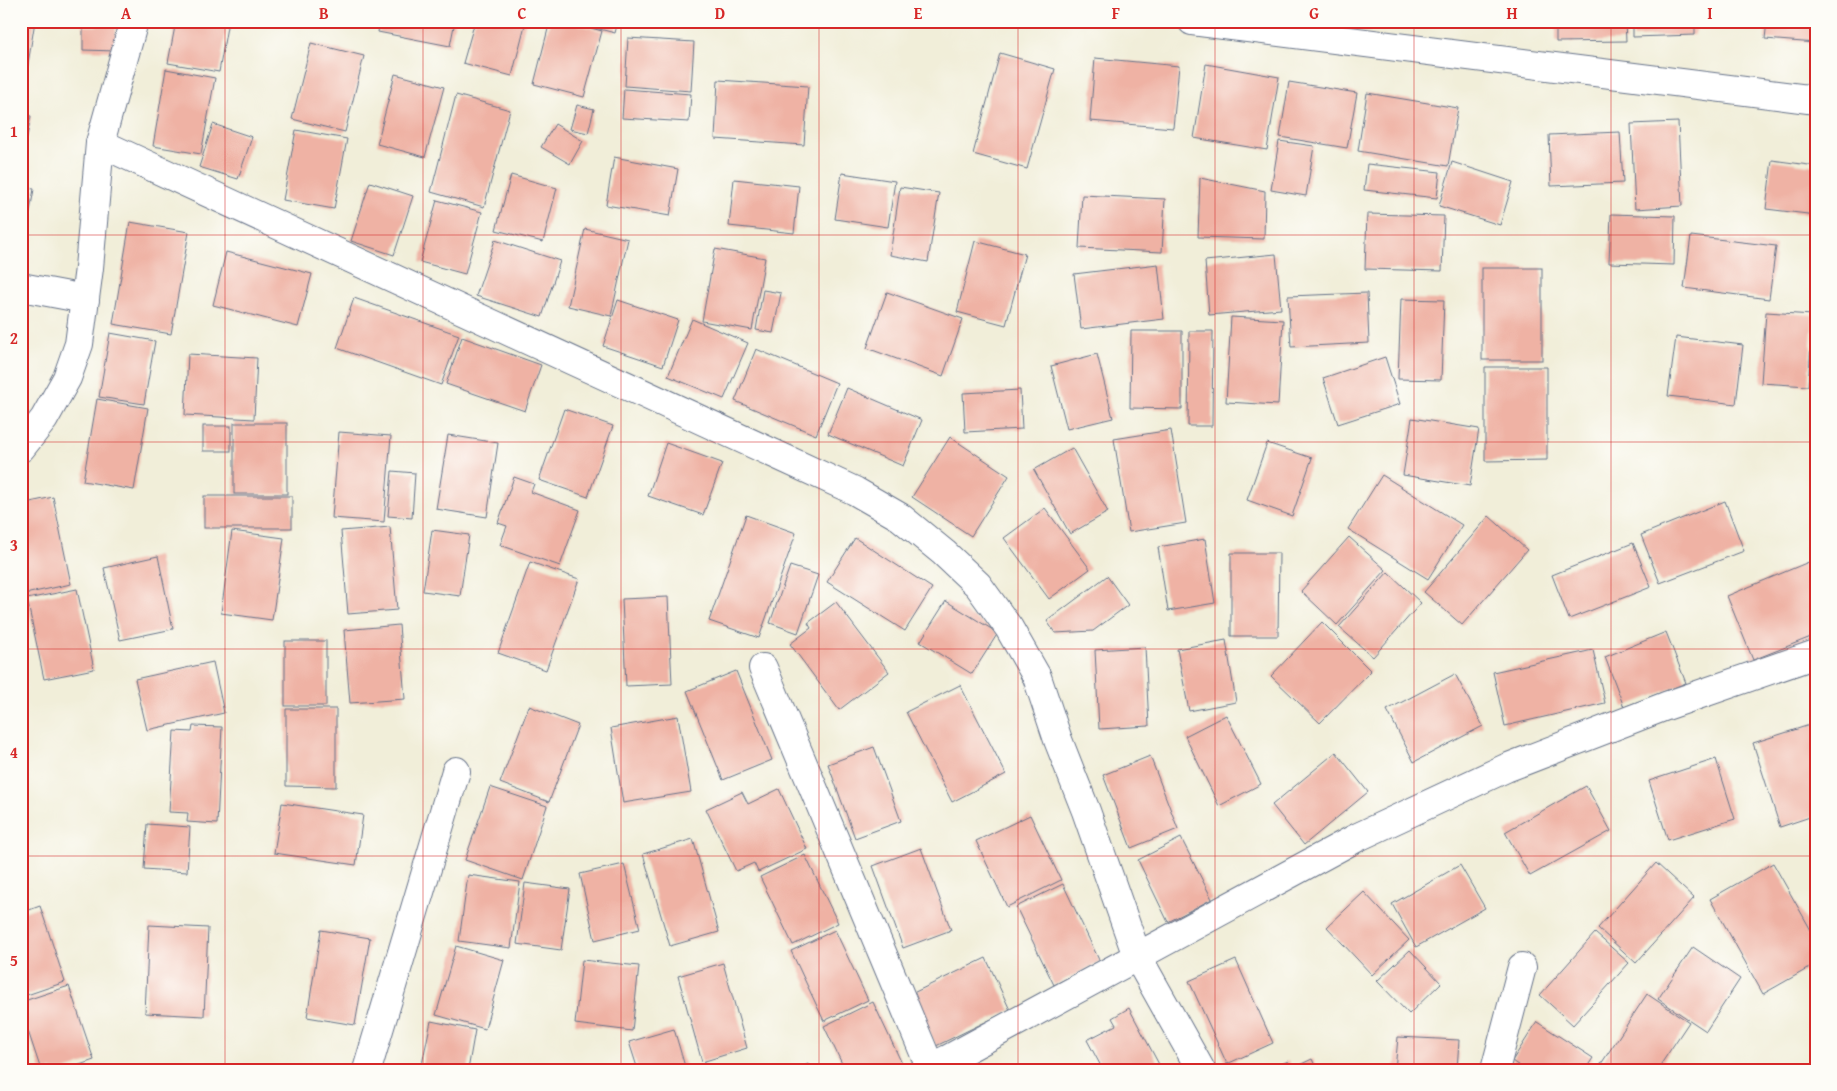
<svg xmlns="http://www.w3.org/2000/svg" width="1837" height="1091" viewBox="0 0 1837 1091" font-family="'Gentium Book Plus',serif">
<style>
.building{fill:#efb2a4}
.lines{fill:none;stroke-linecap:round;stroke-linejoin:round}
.minor-casing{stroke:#667289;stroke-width:30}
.minor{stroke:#fff;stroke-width:28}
.grid{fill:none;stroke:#d62828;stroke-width:1;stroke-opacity:0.55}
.neatline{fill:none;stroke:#d62828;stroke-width:2}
.grid-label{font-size:16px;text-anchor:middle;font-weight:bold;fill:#d62828}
</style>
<rect width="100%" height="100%" fill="#fdfcf7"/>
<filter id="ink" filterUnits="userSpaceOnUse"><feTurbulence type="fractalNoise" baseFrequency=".02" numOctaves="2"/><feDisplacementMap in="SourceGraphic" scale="10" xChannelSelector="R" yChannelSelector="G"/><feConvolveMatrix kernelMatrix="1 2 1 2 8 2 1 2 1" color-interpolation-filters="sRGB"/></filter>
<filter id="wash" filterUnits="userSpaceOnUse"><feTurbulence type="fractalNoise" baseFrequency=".0096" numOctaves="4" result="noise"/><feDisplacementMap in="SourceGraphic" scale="20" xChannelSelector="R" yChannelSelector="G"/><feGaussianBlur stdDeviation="1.12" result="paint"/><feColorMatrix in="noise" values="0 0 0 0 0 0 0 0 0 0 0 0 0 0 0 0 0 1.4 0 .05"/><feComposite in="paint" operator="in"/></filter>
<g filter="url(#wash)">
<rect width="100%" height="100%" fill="#f1eed9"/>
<g id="blocks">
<!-- building -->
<g class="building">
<polygon points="21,21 35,21 27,70 21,69"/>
<polygon points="176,21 228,21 219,72 168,63"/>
<polygon points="380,21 455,21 450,46 378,32"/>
<polygon points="475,21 526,21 512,76 463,63"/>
<polygon points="550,21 564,21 602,31 584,97 534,84"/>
<polygon points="585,21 618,21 615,33 584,25"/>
<polygon points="1556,21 1625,21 1626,41 1556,42"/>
<polygon points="1633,21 1695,21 1695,35 1633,37"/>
<polygon points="1767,21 1816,21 1816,43 1765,39"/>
<polygon points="83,26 116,26 116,51 83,50"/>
<polygon points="628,38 694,42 691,91 625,86"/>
<polygon points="311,43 364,56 345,132 292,119"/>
<polygon points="1000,53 1055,69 1027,169 973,154"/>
<polygon points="1095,58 1179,66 1173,128 1090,121"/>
<polygon points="1206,64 1279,77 1267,150 1194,138"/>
<polygon points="166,69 215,78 201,154 153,146"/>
<polygon points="395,74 444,87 425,157 377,144"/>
<polygon points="718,80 808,86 804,145 715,139"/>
<polygon points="1289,82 1357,93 1347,148 1280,137"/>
<polygon points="624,89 691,94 689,122 622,118"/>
<polygon points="1367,93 1458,108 1448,166 1358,151"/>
<polygon points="456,95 510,110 484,207 431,192"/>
<polygon points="577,105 594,109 588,133 570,129"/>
<polygon points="21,114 31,116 22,163 21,163"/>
<polygon points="1678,122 1682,206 1635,209 1631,124"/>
<polygon points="213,124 252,137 238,179 199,167"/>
<polygon points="555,124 583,141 570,164 541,147"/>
<polygon points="296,130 347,139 334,209 283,200"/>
<polygon points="1620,132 1623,183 1551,186 1549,135"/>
<polygon points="1279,141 1314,146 1306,196 1271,190"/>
<polygon points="614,157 678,169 670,216 606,205"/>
<polygon points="1772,160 1816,166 1816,215 1766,209"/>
<polygon points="1452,162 1513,182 1500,225 1439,206"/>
<polygon points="1367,164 1440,172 1437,198 1364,190"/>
<polygon points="842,173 895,181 888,227 835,219"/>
<polygon points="511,175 557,188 543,242 496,230"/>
<polygon points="1200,178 1265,191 1264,239 1198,237"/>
<polygon points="734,179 799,186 794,233 729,226"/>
<polygon points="370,182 413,196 394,255 351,241"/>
<polygon points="21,187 34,189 22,257 21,257"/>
<polygon points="900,187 939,193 928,262 890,255"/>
<polygon points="1082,195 1165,199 1162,252 1079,248"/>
<polygon points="437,200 482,212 465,274 420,262"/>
<polygon points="1367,214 1444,216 1442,271 1365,269"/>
<polygon points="1611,214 1675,216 1674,265 1609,263"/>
<polygon points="130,222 189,232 171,334 113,324"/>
<polygon points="585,229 628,239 611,316 568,306"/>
<polygon points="1691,236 1776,246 1769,299 1684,288"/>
<polygon points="495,240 560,261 542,317 476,296"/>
<polygon points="975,241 1025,254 1006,325 957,312"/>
<polygon points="715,249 765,258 752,330 702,321"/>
<polygon points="226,252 312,274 298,327 213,305"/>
<polygon points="1276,254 1281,309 1209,315 1205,261"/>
<polygon points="1158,264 1164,319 1081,329 1074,274"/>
<rect x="1482" y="268" width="60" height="92"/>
<polygon points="763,290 781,293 773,333 756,330"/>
<polygon points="887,292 963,319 943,376 867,348"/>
<polygon points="1367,293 1369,343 1291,347 1288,296"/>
<polygon points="354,298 459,335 441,385 337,348"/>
<polygon points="1401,299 1444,300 1441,380 1398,379"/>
<polygon points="618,300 678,320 663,366 603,346"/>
<polygon points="1766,312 1813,315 1808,386 1761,383"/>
<polygon points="1231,317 1283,320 1278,405 1226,402"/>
<polygon points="692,319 748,343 724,399 668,376"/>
<polygon points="1131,331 1182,331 1182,409 1130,408"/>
<polygon points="1189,331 1213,331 1212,426 1188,426"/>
<polygon points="110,333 155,341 144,404 99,397"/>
<polygon points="462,337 541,365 525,411 446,384"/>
<polygon points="1676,337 1743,345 1736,404 1668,396"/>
<polygon points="756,349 837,383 816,435 735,401"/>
<polygon points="188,354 257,358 254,419 185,415"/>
<polygon points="1097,354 1113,418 1067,429 1051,366"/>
<polygon points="1385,357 1400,404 1338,424 1323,378"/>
<polygon points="1814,362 1816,362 1816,386 1813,386"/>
<polygon points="1485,367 1547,367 1547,460 1485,461"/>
<polygon points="847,388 922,420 903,466 828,434"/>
<polygon points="1020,390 1022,429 965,432 963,393"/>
<polygon points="97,399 148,408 134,490 83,481"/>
<polygon points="564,409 613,426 588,497 539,480"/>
<polygon points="1412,418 1479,429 1470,486 1403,475"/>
<rect x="234" y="423" width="53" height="71"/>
<rect x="203" y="426" width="28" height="25"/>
<polygon points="1171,430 1186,523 1129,532 1114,439"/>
<polygon points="339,432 391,436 384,522 332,518"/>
<polygon points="448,435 498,443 487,517 436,509"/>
<polygon points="950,437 1009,476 971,536 912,497"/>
<polygon points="666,443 722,463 703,515 648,496"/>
<polygon points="1267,443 1312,458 1292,516 1247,500"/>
<polygon points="1072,448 1108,512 1070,534 1034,470"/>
<polygon points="392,471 415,473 412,518 388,516"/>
<polygon points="1382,475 1462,525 1428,579 1348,529"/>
<polygon points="514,477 534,484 531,492 580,510 560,566 500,545 507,526 498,523"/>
<rect x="204" y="496" width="88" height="32"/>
<polygon points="53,497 71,584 25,594 21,575 21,504"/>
<polygon points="1725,501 1744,551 1660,583 1641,535"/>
<polygon points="1045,508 1090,569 1049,599 1004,538"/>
<polygon points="746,515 796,533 759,638 709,621"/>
<polygon points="1489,516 1527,550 1462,625 1424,592"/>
<polygon points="390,527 397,610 348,614 341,531"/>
<polygon points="432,530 469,535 460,596 423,591"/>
<polygon points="232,531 284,538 272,620 221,613"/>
<polygon points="1349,537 1386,570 1337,625 1301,591"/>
<polygon points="855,538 932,588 905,631 827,582"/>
<polygon points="1205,539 1215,603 1168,611 1158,547"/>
<polygon points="1633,543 1651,587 1569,619 1552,575"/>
<polygon points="1231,553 1279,553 1278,636 1231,636"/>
<polygon points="158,556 173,629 120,640 104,568"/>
<polygon points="1811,561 1816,574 1816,635 1753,660 1727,596"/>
<polygon points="530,562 579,579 546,670 498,653"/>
<polygon points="790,566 818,575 798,633 770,623"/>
<polygon points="1388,572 1421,603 1373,657 1339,627"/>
<polygon points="1107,576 1128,605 1093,631 1055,633 1047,621"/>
<polygon points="77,589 94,669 44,679 27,599"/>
<polygon points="668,597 672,684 626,686 622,599"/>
<polygon points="946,601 998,633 972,674 920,642"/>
<polygon points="836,602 889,672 839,710 790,644 811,628 808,623"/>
<polygon points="1322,622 1371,671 1320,723 1271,676"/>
<polygon points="399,625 405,699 350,703 344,630"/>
<polygon points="1666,632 1686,683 1624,707 1605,657"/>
<polygon points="1226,640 1236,702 1189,711 1177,649"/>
<rect x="285" y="641" width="41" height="65"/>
<polygon points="1145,647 1149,726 1099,729 1095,650"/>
<polygon points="1593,650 1605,703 1505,726 1493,672"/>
<polygon points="213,662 224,713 147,730 135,679"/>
<polygon points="736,671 772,760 723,780 687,691"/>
<polygon points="1455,674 1483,726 1414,762 1387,710"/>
<polygon points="960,685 1006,774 952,802 906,712"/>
<polygon points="529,706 578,725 549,802 500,783"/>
<polygon points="286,709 336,709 336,787 286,786"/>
<polygon points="1226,715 1261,784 1219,806 1185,736"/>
<polygon points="678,716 691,792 623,803 611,728"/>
<polygon points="1816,723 1816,815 1780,827 1753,743"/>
<polygon points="193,726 222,727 217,824 187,822 188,813 169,812 174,731 192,732"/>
<polygon points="874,747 901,821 855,838 828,764"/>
<polygon points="1336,752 1368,792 1304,845 1272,805"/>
<polygon points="1150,756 1178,829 1131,848 1103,775"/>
<polygon points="1716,759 1735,819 1668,840 1649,781"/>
<polygon points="1586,786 1611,831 1530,876 1505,832"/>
<polygon points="490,787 547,806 523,880 465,860"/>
<polygon points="779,789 807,849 758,872 754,863 736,871 706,809 742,792 748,804"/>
<polygon points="282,803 363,815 356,865 274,853"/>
<polygon points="1030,815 1061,880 1007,907 976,841"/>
<polygon points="147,824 190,827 187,872 144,869"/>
<polygon points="1181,838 1212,899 1168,922 1138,860"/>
<polygon points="693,839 719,932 670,946 643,854"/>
<polygon points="921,848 951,930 903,948 873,866"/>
<polygon points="805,855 838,923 793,945 760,877"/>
<polygon points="1656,863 1694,898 1636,963 1598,928"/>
<polygon points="1773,863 1816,939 1816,964 1763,994 1710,899"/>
<polygon points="624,864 640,929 595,940 580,874"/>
<polygon points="1460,865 1485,908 1416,947 1392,904"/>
<polygon points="468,875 520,882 511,948 459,941"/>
<polygon points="525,883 570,889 561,950 517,944"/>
<polygon points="1063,884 1100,962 1054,985 1016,907"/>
<polygon points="1364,892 1409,940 1372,975 1327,927"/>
<polygon points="40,906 65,982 21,997 21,913"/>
<polygon points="149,925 208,928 204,1016 145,1013"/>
<polygon points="321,930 370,938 355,1025 307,1017"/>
<polygon points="835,930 868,1000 824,1021 791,951"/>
<polygon points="1595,933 1629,963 1573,1025 1540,995"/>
<polygon points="456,946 504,960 485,1029 436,1015"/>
<polygon points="1693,947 1740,979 1706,1031 1658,999"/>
<polygon points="1410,950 1441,983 1409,1014 1377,981"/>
<polygon points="986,958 1010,1010 936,1046 911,994"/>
<polygon points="582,960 639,966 632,1031 575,1024"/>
<polygon points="1236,960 1273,1043 1227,1064 1189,981"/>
<polygon points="723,963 747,1048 702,1062 678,976"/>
<polygon points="69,986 94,1060 65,1070 41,1070 21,1010 21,1002"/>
<polygon points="1647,994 1689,1022 1657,1070 1610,1070 1601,1064"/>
<polygon points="873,1002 905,1070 845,1070 824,1026"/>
<polygon points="1129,1008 1162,1070 1103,1070 1087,1040 1116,1025 1112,1018"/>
<polygon points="431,1021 475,1030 468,1070 421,1069"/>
<polygon points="1537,1022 1593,1058 1585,1070 1525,1070 1512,1061"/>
<polygon points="674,1029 686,1070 638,1070 629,1042"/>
<polygon points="1398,1037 1459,1040 1457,1070 1395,1070"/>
<polygon points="1312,1059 1317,1070 1270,1070 1288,1061 1291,1069"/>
<polygon points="808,1064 811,1070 797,1070"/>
<polygon points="298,1065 313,1069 312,1070 296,1070"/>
</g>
</g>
</g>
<g filter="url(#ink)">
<use href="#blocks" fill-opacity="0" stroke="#667289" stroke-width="1"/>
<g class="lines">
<defs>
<g id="minor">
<polyline points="1192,21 1816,100"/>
<polyline points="100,143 855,491 900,517 944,553 978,585 1009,628 1037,677 1058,740 1086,811 1137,956 1201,1070"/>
<polyline points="21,287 85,299"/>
<polyline points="21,448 44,419 67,378 79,344 89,268 100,143 134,21"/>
<polyline points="763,668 930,1067"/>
<polyline points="367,1070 456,771"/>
<polyline points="925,1070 948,1059 1358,837 1506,768 1666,706 1816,654"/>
<polyline points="1495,1070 1522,967"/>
</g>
</defs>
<!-- minor casing -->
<use href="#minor" class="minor-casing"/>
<!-- minor -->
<use href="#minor" class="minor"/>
</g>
</g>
<!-- grid -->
<path class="grid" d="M225,21V1070M423,21V1070M621,21V1070M819,21V1070M1018,21V1070M1215,21V1070M1414,21V1070M1611,21V1070M21,235H1816M21,442H1816M21,649H1816M21,856H1816"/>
<!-- margin -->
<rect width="1837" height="1091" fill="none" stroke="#fdfcf7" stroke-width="55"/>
<rect x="28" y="28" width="1782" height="1036" class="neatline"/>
<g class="grid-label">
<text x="126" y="19">A</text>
<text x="324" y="19">B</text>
<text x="522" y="19">C</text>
<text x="720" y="19">D</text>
<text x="918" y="19">E</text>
<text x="1116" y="19">F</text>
<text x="1314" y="19">G</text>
<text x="1512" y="19">H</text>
<text x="1710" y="19">I</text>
<text x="14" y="137">1</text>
<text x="14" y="344">2</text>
<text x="14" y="551">3</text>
<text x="14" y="758">4</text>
<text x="14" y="966">5</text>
</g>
</svg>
